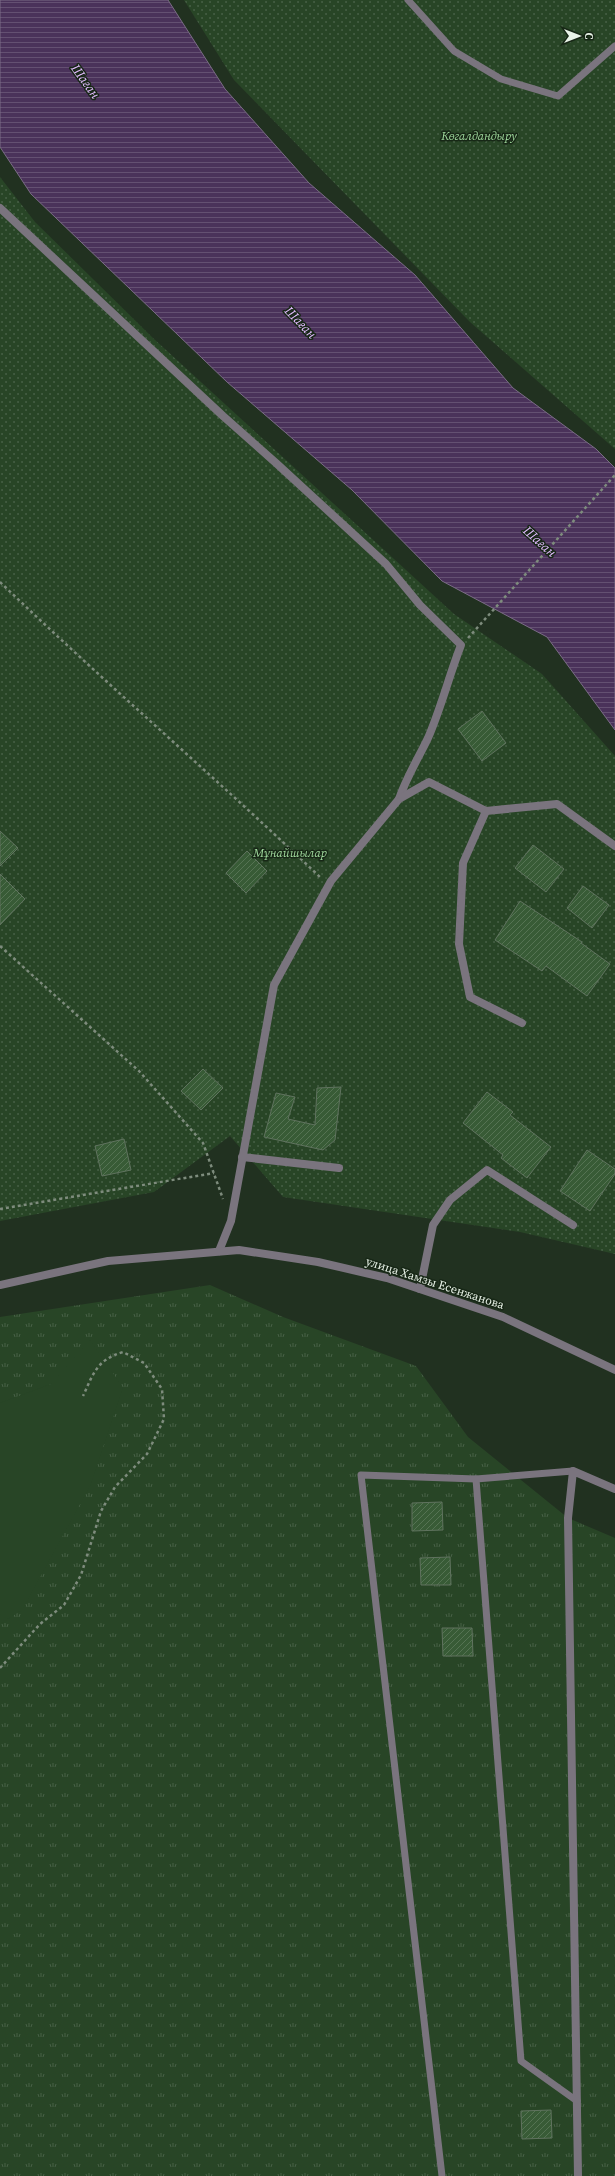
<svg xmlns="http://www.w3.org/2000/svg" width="615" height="2176" viewBox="0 0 615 2176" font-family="'Source Serif 4',serif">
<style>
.grass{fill:url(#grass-tufts)}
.garden{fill:url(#garden-dots)}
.pitch{fill:#284526}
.water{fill:url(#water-rules);stroke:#7a6c85}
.building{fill:url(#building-hatch);stroke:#60735f}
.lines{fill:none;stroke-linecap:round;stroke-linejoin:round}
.path{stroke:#7e8c7d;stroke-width:2.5;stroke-dasharray:3 3;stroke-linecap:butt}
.service{stroke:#7a747e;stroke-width:7}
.minor{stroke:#7a747e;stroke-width:8}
.tertiary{stroke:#7a747e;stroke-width:8}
.labels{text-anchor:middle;stroke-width:3;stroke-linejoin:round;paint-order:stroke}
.park-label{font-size:12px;font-style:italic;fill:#a0d99d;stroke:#172716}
.street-label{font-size:12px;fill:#e9f3e8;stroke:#172716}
.water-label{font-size:13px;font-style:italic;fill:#e2bbff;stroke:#172716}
</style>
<defs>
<pattern id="grass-tufts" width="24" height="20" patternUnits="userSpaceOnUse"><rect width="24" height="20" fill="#284526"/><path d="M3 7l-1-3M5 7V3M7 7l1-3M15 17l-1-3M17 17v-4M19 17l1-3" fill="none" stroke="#476046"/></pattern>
<pattern id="garden-dots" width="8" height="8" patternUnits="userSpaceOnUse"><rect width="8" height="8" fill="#284526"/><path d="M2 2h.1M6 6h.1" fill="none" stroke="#476046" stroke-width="1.8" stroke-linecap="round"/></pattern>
<pattern id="water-rules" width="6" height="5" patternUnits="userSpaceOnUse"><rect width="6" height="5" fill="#4a325a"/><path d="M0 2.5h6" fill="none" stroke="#645072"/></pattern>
<pattern id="building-hatch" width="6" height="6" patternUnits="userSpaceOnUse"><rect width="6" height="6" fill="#385b36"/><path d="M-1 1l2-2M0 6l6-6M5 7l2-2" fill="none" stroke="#557353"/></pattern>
</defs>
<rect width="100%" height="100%" fill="#213120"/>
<!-- grass -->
<polygon class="grass" points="210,1285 283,1317 416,1366 468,1437 568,1518 615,1538 615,2176 0,2176 0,1317"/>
<!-- garden -->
<g class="garden">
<polygon points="184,0 615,0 615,449 470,322 234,80"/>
<polygon points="0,177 35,222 154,339 454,614 542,674 615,756 615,1254 520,1232 283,1197 230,1136 154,1192 0,1221"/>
</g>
<!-- pitch -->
<polygon class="pitch" points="90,1340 123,1388 90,1486 22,1610 0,1624 0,1403 51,1384"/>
<!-- water -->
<polygon class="water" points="0,0 168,0 225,89 309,183 415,275 513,388 596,449 615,468 615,730 547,637 442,581 352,490 227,382 31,194 0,147"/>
<!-- building -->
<g class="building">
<polygon points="482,711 506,743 482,761 458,729"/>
<polygon points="0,831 18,848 0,866"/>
<polygon points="533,845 564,869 546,892 515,868"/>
<polygon points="247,851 267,871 246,893 226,873"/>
<polygon points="0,874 25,899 0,925"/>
<polygon points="583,886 609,905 592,928 567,908"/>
<polygon points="520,901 582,942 581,943 610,964 587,996 546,966 542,971 495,940"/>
<polygon points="203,1069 223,1088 201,1110 181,1091"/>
<polygon points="341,1087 335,1140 323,1150 264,1137 276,1093 295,1097 288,1119 315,1125 317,1088"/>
<polygon points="487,1092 513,1112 510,1115 551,1147 527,1178 501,1158 503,1155 463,1123"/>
<polygon points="124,1139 131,1170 102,1176 95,1146"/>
<polygon points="587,1150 615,1169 615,1174 590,1211 560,1191"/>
<polygon points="442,1502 443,1530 412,1531 412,1503"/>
<polygon points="450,1557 451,1585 421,1585 420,1558"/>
<polygon points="442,1628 472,1628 473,1656 443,1656"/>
<polygon points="551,2110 552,2138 522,2139 521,2111"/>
</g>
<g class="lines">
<!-- path -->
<g class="path">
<path d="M0,582C105,683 216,778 321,878"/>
<polyline points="468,638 615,475"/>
<polyline points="0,946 139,1071 203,1143 223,1199"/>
<polyline points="0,1209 214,1173"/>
<path d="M0,1668L40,1624L64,1605L81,1575L101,1511L115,1487L147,1454L164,1419L162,1389L144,1363L123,1352C97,1360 94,1372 83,1396"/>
</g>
<!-- service -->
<g class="service">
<polyline points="408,0 454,51 501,79 558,96 615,46"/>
<polyline points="476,1479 521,2061 577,2101"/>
<polyline points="442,2176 361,1475 476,1479 573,1471"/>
</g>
<!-- minor -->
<g class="minor">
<path d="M0,208L223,416L276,463L386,564L420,605L461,645C449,676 441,708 428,738C418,759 407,776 399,799"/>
<polyline points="486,811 463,863 459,944 470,997 522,1023"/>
<polyline points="242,1157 339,1168"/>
<polyline points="219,1251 231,1221 274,985 331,881 399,799 429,782 486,811 557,804 615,846"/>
<polyline points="420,1289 433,1225 450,1200 487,1170 573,1225"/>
<polyline points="578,2176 568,1518 573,1471 615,1489"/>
</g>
<!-- tertiary -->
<polyline class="tertiary" points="0,1285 108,1261 239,1250 318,1262 387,1278 503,1317 615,1370"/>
</g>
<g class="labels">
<!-- park labels -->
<g class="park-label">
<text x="479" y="140">Көгалдандыру</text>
<text x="290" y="857">Мұнайшылар</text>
</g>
<!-- street labels -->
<g class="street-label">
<text transform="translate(435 1283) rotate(18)" y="4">улица Хамзы Есенжанова</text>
</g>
<!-- water labels -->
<g class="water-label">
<text transform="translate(86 81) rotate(54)" y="5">Шаған</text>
<text transform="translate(301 322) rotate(46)" y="5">Шаған</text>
<text transform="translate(540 541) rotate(42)" y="5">Шаған</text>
</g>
</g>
<!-- north arrow -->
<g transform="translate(579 36) rotate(90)" stroke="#172716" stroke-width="3" paint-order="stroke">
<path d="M0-3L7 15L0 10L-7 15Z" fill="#e9f3e8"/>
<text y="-6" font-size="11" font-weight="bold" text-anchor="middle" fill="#e9f3e8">С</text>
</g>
</svg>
